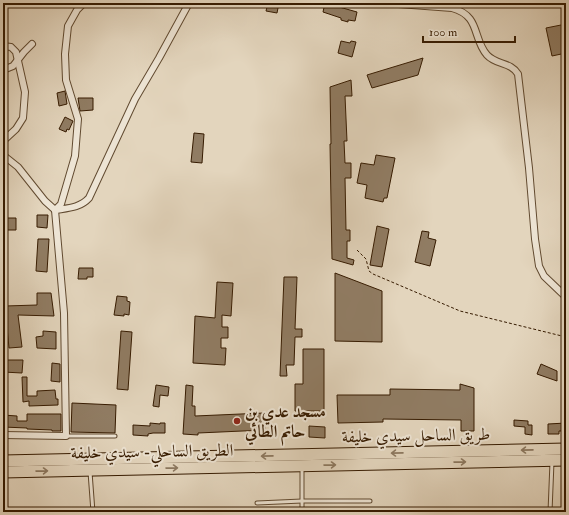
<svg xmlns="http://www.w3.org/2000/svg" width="569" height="515" viewBox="0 0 569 515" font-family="'IM FELL Double Pica',Amiri,serif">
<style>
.building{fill:#907c63;stroke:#361b01}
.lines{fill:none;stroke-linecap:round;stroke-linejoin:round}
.lane-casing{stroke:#614a30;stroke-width:5}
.street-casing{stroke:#614a30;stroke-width:8}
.highway-casing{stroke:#361b01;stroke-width:13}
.path{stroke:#361b01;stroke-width:1;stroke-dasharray:3 2;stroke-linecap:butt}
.lane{stroke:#ede4d4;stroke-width:3}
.street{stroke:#ede4d4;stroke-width:6}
.highway{stroke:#e3d5bd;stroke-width:11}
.oneway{stroke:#8c785f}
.poi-dot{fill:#8f2418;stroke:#ede4d4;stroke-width:1.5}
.labels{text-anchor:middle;stroke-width:4;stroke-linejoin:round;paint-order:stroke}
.poi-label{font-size:17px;font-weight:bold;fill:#361b01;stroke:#ede4d4;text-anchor:start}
.street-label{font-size:17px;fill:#361b01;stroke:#ede4d4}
</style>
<rect width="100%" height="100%" fill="#e3d5bd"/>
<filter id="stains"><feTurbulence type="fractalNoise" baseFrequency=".005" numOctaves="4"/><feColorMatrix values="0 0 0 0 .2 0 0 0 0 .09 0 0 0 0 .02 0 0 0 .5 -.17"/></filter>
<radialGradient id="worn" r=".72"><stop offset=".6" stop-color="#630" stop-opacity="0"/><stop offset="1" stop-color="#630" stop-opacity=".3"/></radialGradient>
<!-- building -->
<g class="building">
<polygon points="268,3 279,3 277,13 266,11"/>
<polygon points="325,3 357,12 355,21 348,20 348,22 341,20 341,18 323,12"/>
<polygon points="566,24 566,53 552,56 546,28"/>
<polygon points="341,41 350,43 351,41 356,42 352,57 338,53"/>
<polygon points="423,58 418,75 372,88 367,75"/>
<polygon points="351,80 352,96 345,96 347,141 344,141 345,163 351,163 351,178 345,178 346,230 350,230 350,241 347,241 347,258 354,260 353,265 332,259 330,144 331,144 330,87"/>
<polygon points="65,91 67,104 59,106 57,93"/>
<polygon points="78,98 93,98 93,110 80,111"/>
<polygon points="65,117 73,121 69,130 67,129 66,132 59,129"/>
<polygon points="194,133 204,134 202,163 191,162"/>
<polygon points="376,155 395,158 387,198 384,198 383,202 365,198 367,185 357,183 361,163 374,165"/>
<polygon points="37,215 48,215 47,228 37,227"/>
<polygon points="6,218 16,218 16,230 5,230"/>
<polygon points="377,226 389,229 382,267 370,265"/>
<polygon points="422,231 429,232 428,238 436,240 430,266 415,262"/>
<polygon points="38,239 49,239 47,272 36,271"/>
<polygon points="79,268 93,268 93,277 87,277 87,279 78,279"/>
<polygon points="335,273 382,291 382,342 335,341"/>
<polygon points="284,277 297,277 295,329 302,329 302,337 295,337 294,365 286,365 287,376 280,376"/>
<polygon points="217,282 233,283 231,316 222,315 222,327 228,327 228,338 221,338 221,348 226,348 225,365 193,363 195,316 215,318"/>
<polygon points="37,293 51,293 54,316 18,315 22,347 9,348 5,306 37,305"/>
<polygon points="117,296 127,297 127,301 130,302 129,315 124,314 124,316 114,315"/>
<polygon points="43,331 56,332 56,349 37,348 36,337 43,336"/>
<polygon points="121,331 132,332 128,390 117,389"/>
<polygon points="303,349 324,349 324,411 295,411 295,384 303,384"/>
<polygon points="3,360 23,360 22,373 3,372"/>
<polygon points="52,363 60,364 60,382 51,381"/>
<polygon points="541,364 557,371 557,381 537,374"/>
<polygon points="22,377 27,377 27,396 37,396 37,391 55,390 56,399 58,399 58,405 29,406 29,401 23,402"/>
<polygon points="460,384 474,388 474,431 461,431 461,420 383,419 383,422 338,423 337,395 390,395 390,389 460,390"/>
<polygon points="156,385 169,387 168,396 160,395 159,407 153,406"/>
<polygon points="186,385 193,386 192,406 195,406 195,416 264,413 265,430 198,433 198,435 183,434"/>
<polygon points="72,403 116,405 115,433 71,432"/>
<polygon points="27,414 61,414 61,431 52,431 52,430 27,429 27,428 3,427 3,415 17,416 17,421 27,421"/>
<polygon points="514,420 528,421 528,425 532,425 532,435 525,434 525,427 514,426"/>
<polygon points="150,423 160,424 160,423 165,423 165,433 153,433 148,434 148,436 133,435 133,425 150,426"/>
<polygon points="566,423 566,431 559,431 559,434 548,434 548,424"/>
<polygon points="309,426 325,427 325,438 309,437"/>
</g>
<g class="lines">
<defs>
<g id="lane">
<polyline points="67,436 115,436"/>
<polyline points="302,468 302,512"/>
<polyline points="90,472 93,512"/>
<polyline points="257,503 302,501 370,501"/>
<polyline points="550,512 552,462"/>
</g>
<g id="street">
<path d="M385,3L452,8C481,16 472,38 487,55C496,65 511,62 518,74L529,168L535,239L539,266L544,276L566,297"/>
<polyline points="3,46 11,47 16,52 25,92 23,118 16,129 3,141"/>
<polyline points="3,70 13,66 24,52 32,44"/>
<path d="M3,155L18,167L45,201L55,210C68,208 80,208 89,198L135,99L159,58L189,3"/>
<polyline points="55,210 61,204 75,156 78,119 66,80 65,54 68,26 77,10 84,3"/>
<polyline points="3,435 66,436 64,313 55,210"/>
</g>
<g id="highway">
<polyline points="3,461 566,449"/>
<polyline points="3,472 566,460"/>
</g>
</defs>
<!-- lane casing -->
<use href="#lane" class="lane-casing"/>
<!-- street casing -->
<use href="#street" class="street-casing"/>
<!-- highway casing -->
<use href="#highway" class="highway-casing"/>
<!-- path -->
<polyline class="path" points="357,250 366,259 369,271 373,274 460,311 566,337"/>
<!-- lane -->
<use href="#lane" class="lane"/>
<!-- street -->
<use href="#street" class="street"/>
<!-- highway -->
<use href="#highway" class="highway"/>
</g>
<!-- one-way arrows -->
<defs><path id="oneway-shaft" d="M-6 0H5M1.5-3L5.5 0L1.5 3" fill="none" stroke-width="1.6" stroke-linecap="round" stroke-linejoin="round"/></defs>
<g class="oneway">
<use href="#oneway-shaft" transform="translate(527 450) rotate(179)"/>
<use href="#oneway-shaft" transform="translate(397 453) rotate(179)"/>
<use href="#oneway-shaft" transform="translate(267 456) rotate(179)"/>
<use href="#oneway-shaft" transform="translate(460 462) rotate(-1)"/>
<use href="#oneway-shaft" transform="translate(330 465) rotate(-1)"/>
<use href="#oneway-shaft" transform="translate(172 468) rotate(-1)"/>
<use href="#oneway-shaft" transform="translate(42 471) rotate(-1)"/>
</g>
<!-- markers -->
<circle class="poi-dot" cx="237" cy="421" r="4"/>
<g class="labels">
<!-- poi labels -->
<g class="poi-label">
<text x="245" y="417">مسجد عدي بن<tspan x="245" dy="20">حاتم الطائي</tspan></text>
</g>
<!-- street labels -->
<g class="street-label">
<text transform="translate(416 435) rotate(-1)" y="6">طريق الساحل سيدي خليفة</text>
<text transform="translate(152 451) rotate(-1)" y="6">الطريق الساحلي- سيدي خليفة</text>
</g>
</g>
<!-- margin -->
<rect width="569" height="515" fill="none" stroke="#e3d5bd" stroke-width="16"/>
<rect x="4" y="4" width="561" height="507" fill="none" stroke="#361b01" stroke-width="2"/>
<rect x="8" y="8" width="553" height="499" fill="none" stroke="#361b01"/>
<!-- scale -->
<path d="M423 36v6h92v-6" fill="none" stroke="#361b01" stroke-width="2"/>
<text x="429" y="36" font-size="12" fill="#361b01" stroke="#ede4d4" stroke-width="3" paint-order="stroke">100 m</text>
<rect width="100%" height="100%" filter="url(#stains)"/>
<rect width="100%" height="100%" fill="url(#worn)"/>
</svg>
